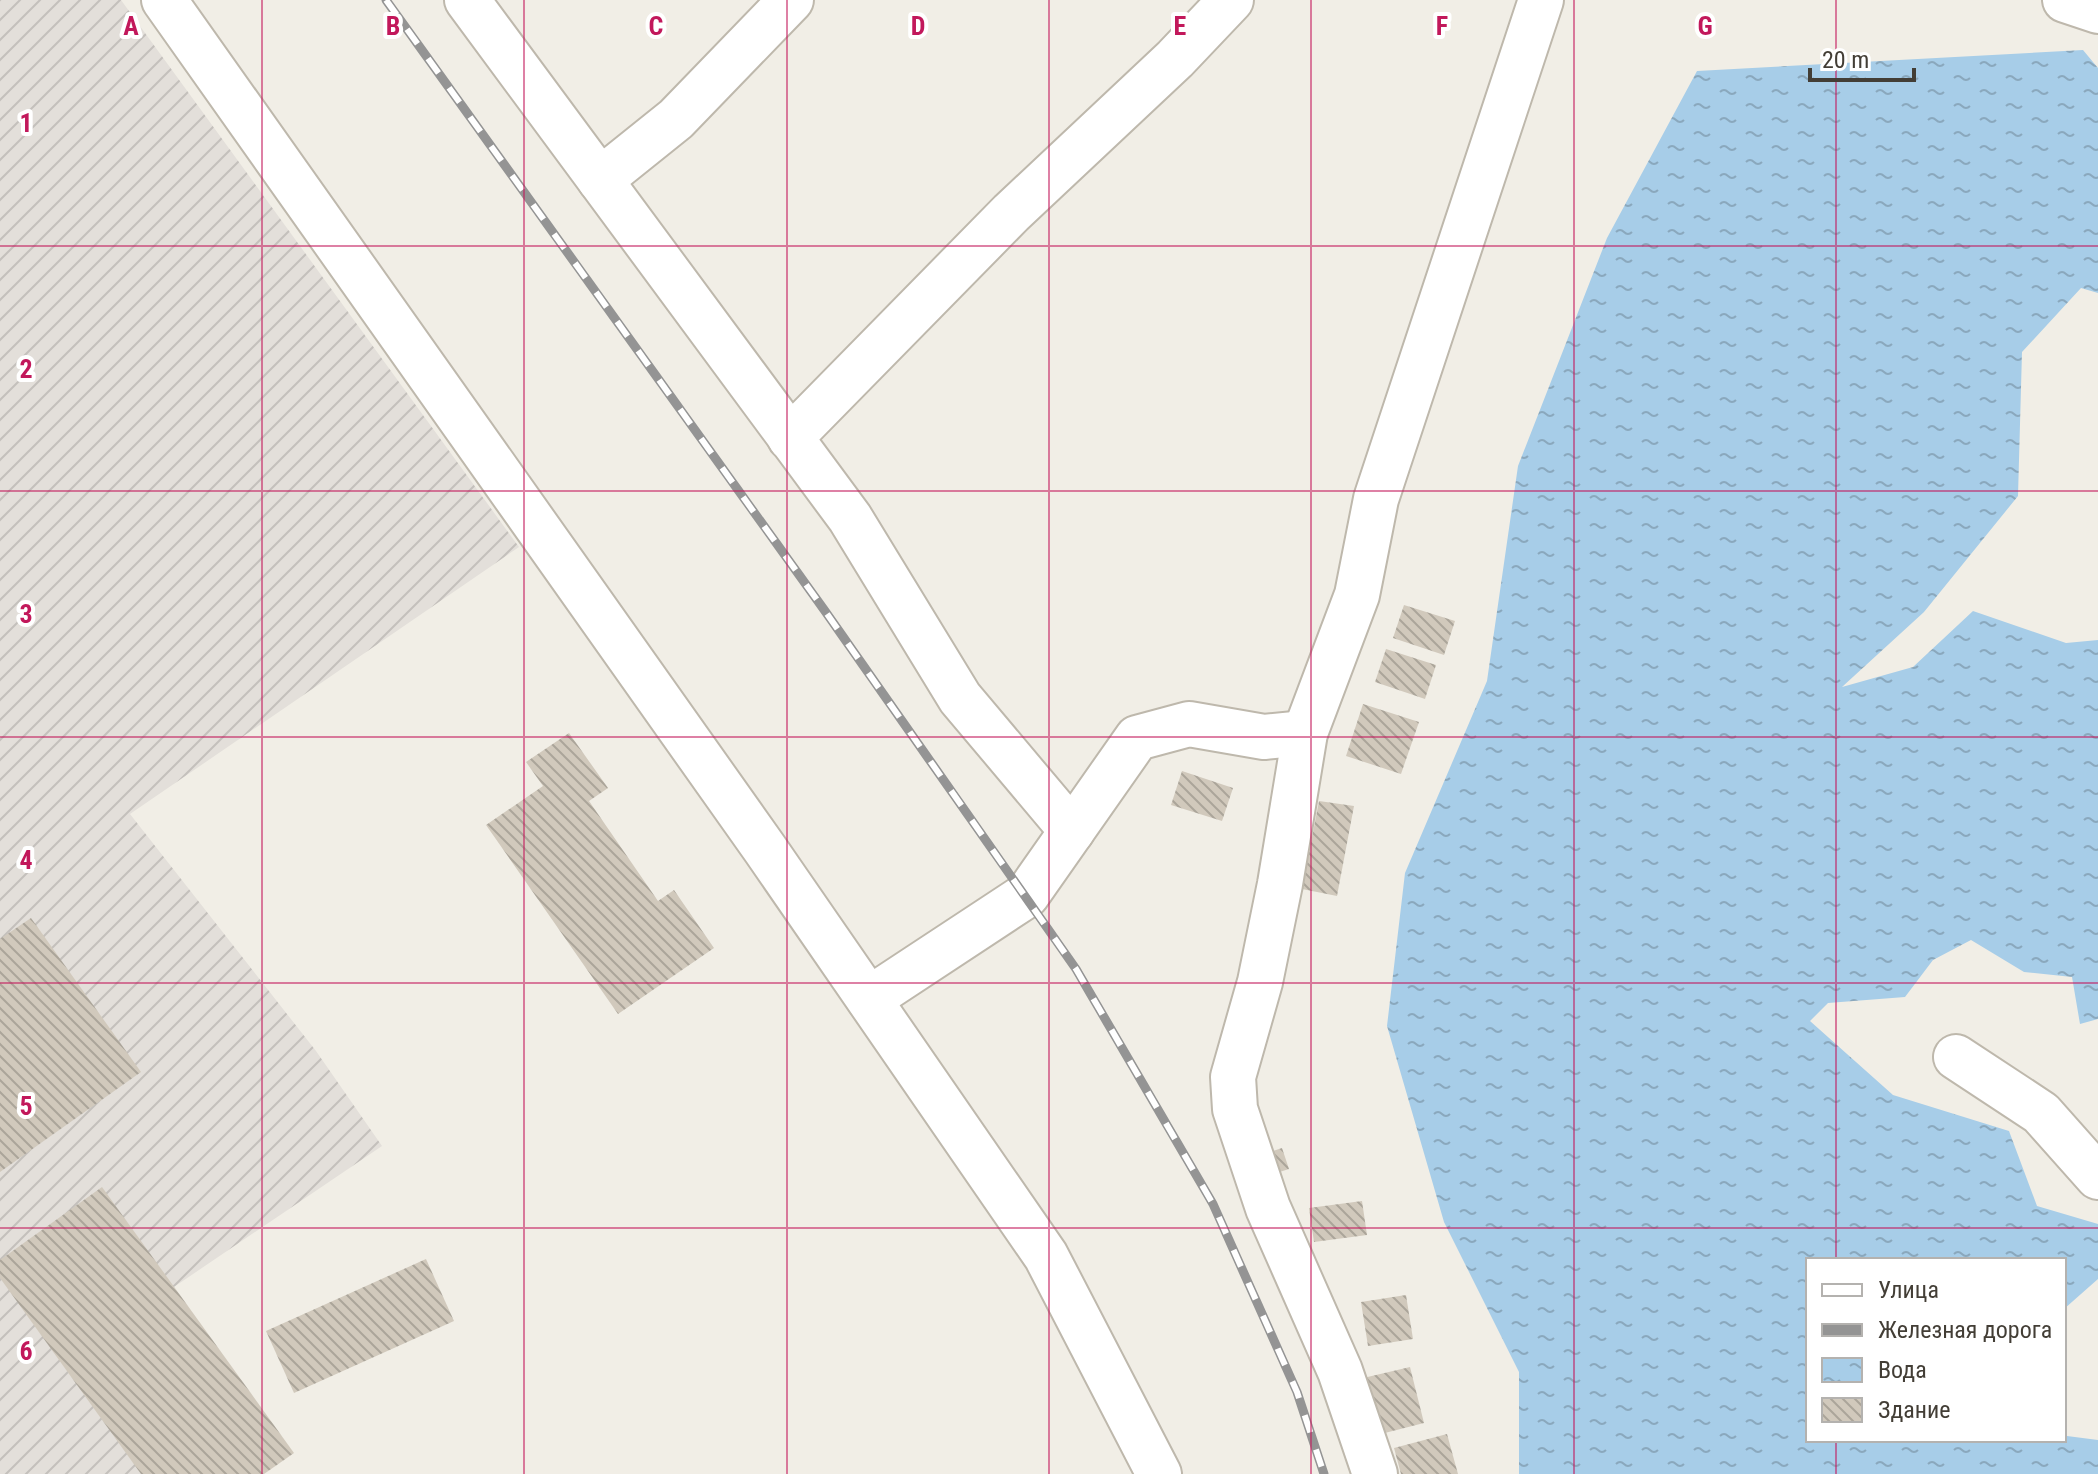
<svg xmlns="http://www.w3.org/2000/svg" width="2098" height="1474" viewBox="0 0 2098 1474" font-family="'Roboto Condensed',sans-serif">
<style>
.industrial{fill:url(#industrial-furrows)}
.water{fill:url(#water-ripples)}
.building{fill:url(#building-back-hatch)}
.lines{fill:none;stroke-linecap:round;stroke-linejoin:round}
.minor-casing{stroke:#beb8ac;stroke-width:48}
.minor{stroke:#fff;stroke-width:44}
.rail-casing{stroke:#949494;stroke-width:9}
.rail{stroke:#fff;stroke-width:6;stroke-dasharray:18;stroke-linecap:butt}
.grid{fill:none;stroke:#c2185b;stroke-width:2;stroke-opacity:0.55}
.grid-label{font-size:26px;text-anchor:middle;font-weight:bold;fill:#c2185b;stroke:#fff;stroke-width:8;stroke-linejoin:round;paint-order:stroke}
</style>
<defs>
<pattern id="industrial-furrows" width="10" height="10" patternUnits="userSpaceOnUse" patternTransform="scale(2)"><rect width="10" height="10" fill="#e3dfda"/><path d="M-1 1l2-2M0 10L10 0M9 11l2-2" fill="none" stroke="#c4c0bc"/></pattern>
<pattern id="water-ripples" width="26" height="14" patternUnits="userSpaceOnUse" patternTransform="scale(2)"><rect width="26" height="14" fill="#a7cde8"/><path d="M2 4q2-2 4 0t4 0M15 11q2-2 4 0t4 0" fill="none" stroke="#8aa8bd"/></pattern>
<pattern id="building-back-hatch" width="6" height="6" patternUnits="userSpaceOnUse" patternTransform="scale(2)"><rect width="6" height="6" fill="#d1c9bc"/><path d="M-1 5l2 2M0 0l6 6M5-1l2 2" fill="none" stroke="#aba59a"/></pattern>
</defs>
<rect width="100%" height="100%" fill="#f1eee6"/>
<!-- industrial -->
<polygon class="industrial" points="0,0 121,0 519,547 130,814 316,1051 382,1146 168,1291 242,1474 0,1474"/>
<!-- water -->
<polygon class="water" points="2083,50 2098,68 2098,293 2081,288 2022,352 2018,496 1924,612 1842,687 1913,667 1973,611 2066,643 2098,640 2098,1019 2080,1024 2072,977 2024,972 1971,940 1933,960 1905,997 1828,1003 1810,1021 1893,1095 2009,1131 2037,1206 2098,1224 2098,1279 2064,1309 2064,1260 1808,1260 1808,1440 2064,1440 2064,1433 2067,1436 2098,1440 2098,1474 1519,1474 1519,1372 1444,1222 1387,1026 1405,873 1487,681 1518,466 1607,238 1697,71"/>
<!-- building -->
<g class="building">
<polygon points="1404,605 1455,621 1444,655 1393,638"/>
<polygon points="1386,649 1436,665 1425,699 1375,682"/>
<polygon points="1363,704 1419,722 1401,774 1346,756"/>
<polygon points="569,733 608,788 589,801 658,901 674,890 714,948 618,1014 486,825 543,786 526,762"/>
<polygon points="1182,771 1233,788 1222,821 1171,805"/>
<polygon points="1319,801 1354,806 1337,896 1302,889"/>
<polygon points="31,918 141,1072 0,1172 0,939"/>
<polygon points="1282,1148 1289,1169 1267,1176 1261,1155"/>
<polygon points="102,1187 294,1453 264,1474 141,1474 0,1278 0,1260"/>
<polygon points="1362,1201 1367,1235 1314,1242 1309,1208"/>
<polygon points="426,1259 454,1321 294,1393 266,1331"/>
<polygon points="1406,1295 1413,1339 1368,1346 1361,1302"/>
<polygon points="1410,1367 1424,1423 1373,1436 1359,1379"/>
<polygon points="1447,1434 1458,1474 1401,1474 1394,1448"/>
</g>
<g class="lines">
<defs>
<g id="minor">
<polyline points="164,0 765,849 1046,1256 1159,1474"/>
<polyline points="467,0 850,518 960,698 1072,831"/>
<polyline points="2065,0 2098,11"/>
<polyline points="600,180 676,119 791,0"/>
<polyline points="790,438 1011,213 1175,59 1231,0"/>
<polyline points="869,999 1027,895 1137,738 1189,724 1264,737 1305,733"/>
<polyline points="1956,1057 2041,1113 2098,1177"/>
<polyline points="1375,1474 1340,1371 1268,1208 1235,1109 1233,1077 1260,982 1280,884 1305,733 1357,595 1376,499 1541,0"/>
</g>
</defs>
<!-- minor casing -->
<use href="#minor" class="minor-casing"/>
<!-- minor -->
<use href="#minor" class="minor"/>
<defs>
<polyline id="rail" points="386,0 825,611 1076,969 1213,1204 1297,1392 1324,1474"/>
</defs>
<!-- rail casing -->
<use href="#rail" class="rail-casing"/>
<!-- rail -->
<use href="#rail" class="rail"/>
</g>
<!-- grid -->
<path class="grid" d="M262,0V1474M524,0V1474M787,0V1474M1049,0V1474M1311,0V1474M1574,0V1474M1836,0V1260M0,246H2098M0,491H2098M0,737H2098M0,983H2098M0,1228H2098M1836,1440V1474"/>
<g class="grid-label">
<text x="131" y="35">A</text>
<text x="393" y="35">B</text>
<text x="656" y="35">C</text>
<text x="918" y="35">D</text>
<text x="1180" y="35">E</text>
<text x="1442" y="35">F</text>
<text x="1705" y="35">G</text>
<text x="26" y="132">1</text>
<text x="26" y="378">2</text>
<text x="26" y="623">3</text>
<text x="26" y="869">4</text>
<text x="26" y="1115">5</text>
<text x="26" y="1360">6</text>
</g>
<!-- legend -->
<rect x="1806" y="1258" width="260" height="184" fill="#ffffff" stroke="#b4b2af" stroke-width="2"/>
<rect x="1822" y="1284" width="40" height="12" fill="#ffffff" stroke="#b4b2af" stroke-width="2"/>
<text x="1878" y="1298" font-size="24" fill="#433e36">Улица</text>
<rect x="1822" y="1324" width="40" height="12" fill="#949494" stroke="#b4b2af" stroke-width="2"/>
<text x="1878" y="1338" font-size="24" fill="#433e36">Железная дорога</text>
<rect x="1822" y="1358" width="40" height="24" fill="url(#water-ripples)" stroke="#b4b2af" stroke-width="2"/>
<text x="1878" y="1378" font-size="24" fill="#433e36">Вода</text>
<rect x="1822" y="1398" width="40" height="24" fill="url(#building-back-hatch)" stroke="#b4b2af" stroke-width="2"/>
<text x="1878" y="1418" font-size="24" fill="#433e36">Здание</text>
<!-- scale -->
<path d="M1810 68v12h104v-12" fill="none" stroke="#433e36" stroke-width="4"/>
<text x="1822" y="68" font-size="24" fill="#433e36" stroke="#ffffff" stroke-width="6" paint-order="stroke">20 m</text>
</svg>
